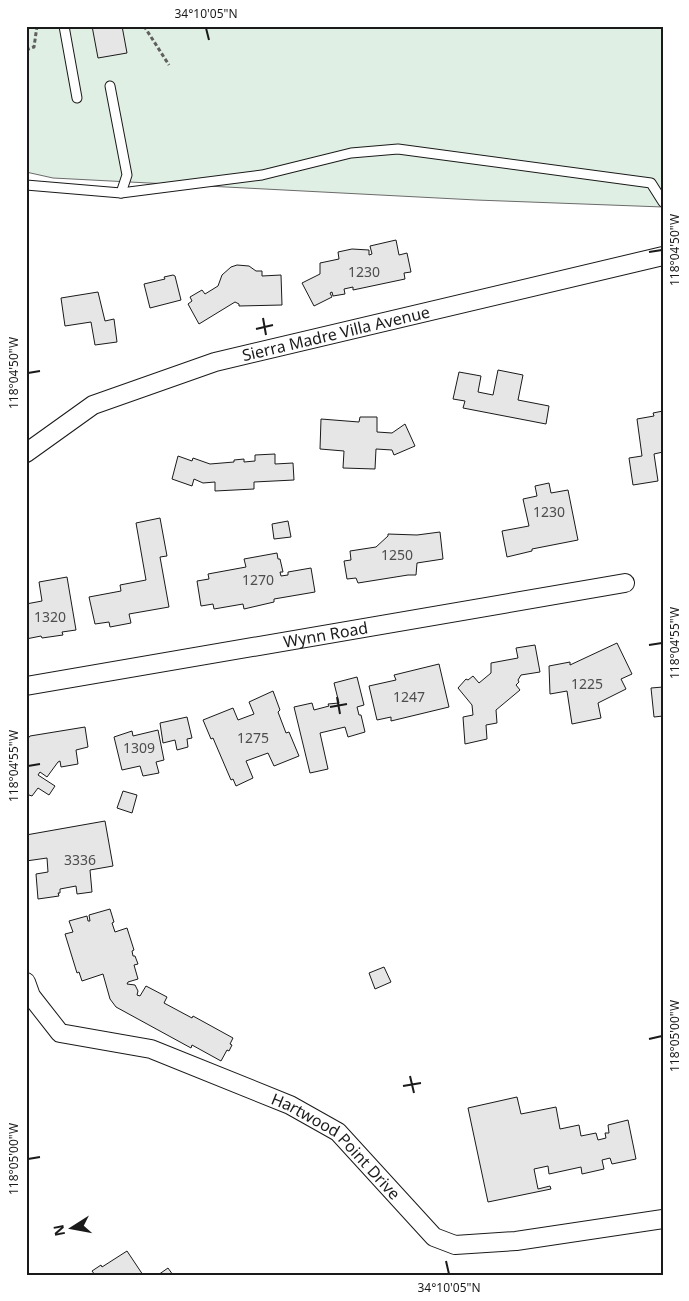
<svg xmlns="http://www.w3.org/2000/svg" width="689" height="1301" viewBox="0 0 689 1301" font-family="'Noto Sans',sans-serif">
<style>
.green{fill:#e0efe3;stroke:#6a6a6a}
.building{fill:#e6e6e6;stroke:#1a1a1a}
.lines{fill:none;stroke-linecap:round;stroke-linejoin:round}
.lane-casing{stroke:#1a1a1a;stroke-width:11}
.street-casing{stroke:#1a1a1a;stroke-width:20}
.path{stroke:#5f5f5f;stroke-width:3;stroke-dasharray:4 2.5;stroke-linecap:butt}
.lane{stroke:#fff;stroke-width:9}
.street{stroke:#fff;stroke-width:18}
.ticks{fill:none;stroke:#1a1a1a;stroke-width:2}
.labels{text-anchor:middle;stroke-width:4;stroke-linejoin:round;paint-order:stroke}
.number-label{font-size:14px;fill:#4d4d4d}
.street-label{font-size:16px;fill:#1a1a1a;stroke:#fff}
.neatline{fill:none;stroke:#1a1a1a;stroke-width:2}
.ticks-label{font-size:12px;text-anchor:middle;fill:#1a1a1a}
</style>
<rect width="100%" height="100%" fill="#fff"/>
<!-- green -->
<polygon class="green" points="26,26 663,26 663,207 476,200 53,178 26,172"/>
<!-- building -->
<g class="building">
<polygon points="92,26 122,26 127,53 98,58"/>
<polygon points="396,240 399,255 407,253 411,272 404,273 405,279 353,290 353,287 344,289 345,294 333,296 332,292 330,293 332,297 314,306 302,283 320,274 320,263 339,259 338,252 352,249 369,250 369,255 372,254 370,246"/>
<polygon points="237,265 249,266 256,271 262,271 262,276 281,275 282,305 239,306 239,304 235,302 199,324 188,304 192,301 190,297 202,290 205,294 218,286 222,275 231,267"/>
<polygon points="173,275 175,276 181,300 150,308 144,284 165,279 164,277"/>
<polygon points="98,292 105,321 114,319 117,342 95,345 91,322 65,326 61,298"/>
<polygon points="498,370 523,375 518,400 549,406 546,424 463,408 465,401 453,399 459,372 481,376 478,392 493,395"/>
<polygon points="663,411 663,452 654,454 658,481 633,485 629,458 642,456 637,419 654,416 653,413"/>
<polygon points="360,417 377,417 377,432 392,433 405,424 415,446 394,455 392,450 376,449 375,469 343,468 344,451 320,449 321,419 359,422"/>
<polygon points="275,454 275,464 293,463 294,480 254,482 254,489 215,491 215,482 203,483 194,479 192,486 172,479 178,456 192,461 193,458 210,464 234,462 234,460 244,459 244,462 255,461 255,455"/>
<polygon points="549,483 551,493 568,490 578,540 532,549 532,551 507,557 502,531 529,526 523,499 537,496 535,486"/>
<polygon points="160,518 167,556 160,557 169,607 129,614 131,623 110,627 109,622 95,624 89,597 121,591 120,585 146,580 136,523"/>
<polygon points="288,521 291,537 274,539 272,524"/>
<polygon points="440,532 443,559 417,563 416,575 408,575 358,583 356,578 347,579 344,561 351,560 350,551 376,547 388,536 388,534 417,535"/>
<polygon points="277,553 278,559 280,559 283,572 280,572 281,576 288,575 288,572 311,568 315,592 274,599 274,602 244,609 243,604 214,609 213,604 201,606 197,581 209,579 208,574 246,567 244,559"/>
<polygon points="67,577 76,630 62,632 63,635 42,638 41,636 26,639 26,604 42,601 39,582"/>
<polygon points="617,643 632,674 621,679 626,689 598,703 601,718 572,724 567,691 550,694 549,666 570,662 570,665"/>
<polygon points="535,645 540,672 521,675 518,680 519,682 516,685 520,690 496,710 497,723 486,725 487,739 465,744 463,717 473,715 472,705 458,688 466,679 468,680 473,676 479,683 491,673 491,663 518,658 516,648"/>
<polygon points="439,664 449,707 391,721 391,717 377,720 369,686 396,680 394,675"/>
<polygon points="357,677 364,705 357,707 359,715 361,715 365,732 348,737 345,727 320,733 328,769 310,773 294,707 312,703 314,710 329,706 328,704 339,703 334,683"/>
<polygon points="663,687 663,716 654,717 651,688"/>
<polygon points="273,691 280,710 278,712 286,733 289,732 299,756 274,766 268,753 246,761 253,778 236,786 233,779 231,780 213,738 211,739 203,720 233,708 238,720 254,714 249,702"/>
<polygon points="187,717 192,738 187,739 188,747 177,750 175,740 163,743 160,723"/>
<polygon points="85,727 88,747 76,750 78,764 61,767 60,761 58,762 47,777 40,772 38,775 55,786 49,795 38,788 32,796 26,794 26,741 30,736"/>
<polygon points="158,730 164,760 156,762 159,773 143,776 140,766 122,770 114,737 132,731 133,736"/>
<polygon points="123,791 137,795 132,813 117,808"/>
<polygon points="105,821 113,866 90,870 92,892 77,894 76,886 60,889 60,893 58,893 59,896 38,899 36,874 48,872 47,858 26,861 26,835"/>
<polygon points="110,909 114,922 112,923 115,932 127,928 134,950 132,951 133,956 135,956 138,964 134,965 138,979 128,982 127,984 135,985 138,991 137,995 140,996 146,986 167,997 164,1003 192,1018 193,1016 233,1038 230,1044 232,1045 229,1051 227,1050 221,1061 192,1045 191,1048 116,1007 110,999 103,974 82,981 79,972 77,973 65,934 73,932 69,921 87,916 88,921 90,921 89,915"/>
<polygon points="384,967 391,982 375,989 369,973"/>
<polygon points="517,1097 521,1114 556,1107 560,1129 579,1125 581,1136 596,1133 598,1140 606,1138 605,1133 609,1133 608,1125 628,1120 636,1159 612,1164 610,1158 602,1160 604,1169 582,1174 581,1167 549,1174 548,1166 534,1169 538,1189 550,1186 551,1189 488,1202 468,1108"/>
<polygon points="127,1251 143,1275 95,1275 92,1271 101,1265 102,1267"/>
<polygon points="168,1268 173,1275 158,1275"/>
</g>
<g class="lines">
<defs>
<g id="lane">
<polyline points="64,26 77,98"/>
<polyline points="110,86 127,175 121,193"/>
<polyline points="26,185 121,193 262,175 351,153 398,149 651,183 663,202"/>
</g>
<g id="street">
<path id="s1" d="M26,453L93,405L215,362L663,256"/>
<path id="s2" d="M26,686L625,583"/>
<path id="s3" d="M26,982L31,996L60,1033L151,1049L290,1105L338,1132L434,1237L455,1245L516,1241L663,1219"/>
</g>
</defs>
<!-- lane casing -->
<use href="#lane" class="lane-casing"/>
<!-- street casing -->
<use href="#street" class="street-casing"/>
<!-- path -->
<g class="path">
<polyline points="144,26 169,65"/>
<polyline points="26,50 34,47 37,26"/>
</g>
<!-- lane -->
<use href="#lane" class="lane"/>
<!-- street -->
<use href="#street" class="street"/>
</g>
<!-- ticks -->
<path class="ticks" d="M206,28L209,40M649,252L662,250M263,318L266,335M256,329L273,325M28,373L40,371M649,645L662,643M337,697L340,714M330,707L347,704M28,766L40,764M649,1039L662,1036M410,1076L414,1093M403,1086L421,1083M28,1159L40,1157M446,1261L449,1274"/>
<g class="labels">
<!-- number labels -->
<g class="number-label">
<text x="364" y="277">1230</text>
<text x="549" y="517">1230</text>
<text x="397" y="560">1250</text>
<text x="258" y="585">1270</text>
<text x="50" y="622">1320</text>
<text x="587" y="689">1225</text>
<text x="409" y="702">1247</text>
<text x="253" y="743">1275</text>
<text x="139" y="753">1309</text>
<text x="80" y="865">3336</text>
</g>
<!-- street labels -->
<g class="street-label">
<text dy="6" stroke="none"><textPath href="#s1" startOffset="336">Sierra Madre Villa Avenue</textPath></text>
<text dy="6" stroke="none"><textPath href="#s2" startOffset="304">Wynn Road</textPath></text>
<text dy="6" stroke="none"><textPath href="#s3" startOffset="366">Hartwood Point Drive</textPath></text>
</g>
</g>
<!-- border -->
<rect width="689" height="1301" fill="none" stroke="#ffffff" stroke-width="55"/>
<!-- north arrow -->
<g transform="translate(72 1228) rotate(259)" stroke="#ffffff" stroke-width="4" paint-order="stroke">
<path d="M0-4L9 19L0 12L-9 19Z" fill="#1a1a1a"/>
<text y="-8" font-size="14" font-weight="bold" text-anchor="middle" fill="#1a1a1a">N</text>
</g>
<rect x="28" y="28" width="634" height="1246" class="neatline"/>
<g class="ticks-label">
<text x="206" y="18">34°10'05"N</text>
<text transform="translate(675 250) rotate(-90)" y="4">118°04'50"W</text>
<text transform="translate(14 373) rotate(-90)" y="4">118°04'50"W</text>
<text transform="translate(675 643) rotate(-90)" y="4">118°04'55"W</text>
<text transform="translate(14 766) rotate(-90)" y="4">118°04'55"W</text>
<text transform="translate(675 1036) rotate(-90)" y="4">118°05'00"W</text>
<text transform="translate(14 1159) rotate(-90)" y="4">118°05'00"W</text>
<text x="449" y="1292">34°10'05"N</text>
</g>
</svg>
